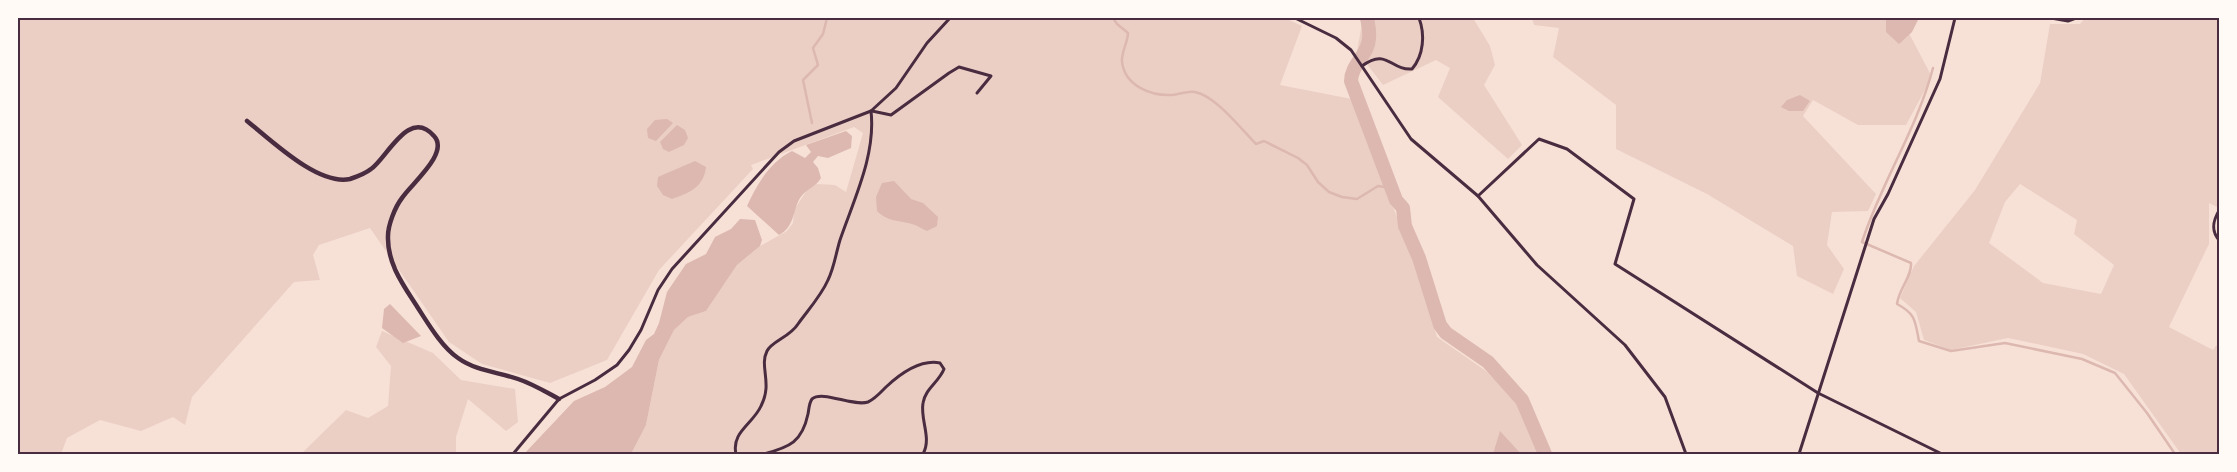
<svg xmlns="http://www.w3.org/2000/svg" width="2237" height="472" viewBox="0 0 2237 472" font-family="Overpass,sans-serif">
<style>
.green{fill:#ebcfc5;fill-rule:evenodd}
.water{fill:#dcb8b0}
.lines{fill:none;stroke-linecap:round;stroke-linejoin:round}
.stream{stroke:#dcb8b0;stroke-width:2.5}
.river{stroke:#dcb8b0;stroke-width:14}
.minor{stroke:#4a2c40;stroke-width:3}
.tertiary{stroke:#4a2c40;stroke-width:4.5}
.neatline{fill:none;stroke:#4a2c40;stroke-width:2}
</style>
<rect width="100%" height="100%" fill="#f7e1d7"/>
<!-- green -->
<g class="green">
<polygon points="18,18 1285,18 1302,26 1280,85 1352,99 1411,254 1437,337 1486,371 1516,401 1539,454 631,454 646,425 659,360 674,330 688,317 706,311 737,265 760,246 787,231 793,223 794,210 807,190 817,184 835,185 846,192 863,133 854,127 751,165 753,169 659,270 607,360 550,383 482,364 449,342 370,228 319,245 313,255 320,280 294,282 192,397 185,425 173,417 141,431 100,420 67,438 61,454 18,454"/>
<polygon points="1363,18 1473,18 1490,46 1495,65 1484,85 1522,145 1508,159 1438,97 1450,68 1436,60 1383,85 1357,51"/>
<polygon points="1532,18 1901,18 1932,77 1906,125 1858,125 1813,100 1803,116 1876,194 1868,211 1832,212 1827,245 1844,269 1833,294 1797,276 1793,246 1707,194 1616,149 1616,105 1553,57 1559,28 1534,25"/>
<path d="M2085,18H2219V208L2209,203V244L2169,327L2213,350L2219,342V454H2181L2124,374L2083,354L2008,338L1951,350L1924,340L1916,312L1900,298L1914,266L1975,190L2040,83L2050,24H2080ZM2020,184L2077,220L2074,234L2114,265L2101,294L2043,283L1989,243L2005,202Z"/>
<polygon points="382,331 433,353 461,380 515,389 518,422 506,431 468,399 456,437 456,454 301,454 346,410 368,418 388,406 391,366 376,347"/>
</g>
<!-- water -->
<g class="water">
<polygon points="1886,18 1919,18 1912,32 1899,44 1886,32"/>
<polygon points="1800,95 1810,101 1803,111 1789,111 1781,107 1787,100"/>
<polygon points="667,119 673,123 656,141 648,138 647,129 655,120"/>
<polygon points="677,125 685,130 688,138 684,145 669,152 663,149 660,142"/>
<path d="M846,131L852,136L851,148L828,158L818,156L813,162L818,168L821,178C816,187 806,189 800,198C792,212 795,226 779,235L747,206C757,184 770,162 792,151L805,158L811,152L806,145Z"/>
<path d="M695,161L706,167C704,187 689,193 672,199L663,195L657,186L658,177Z"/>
<path d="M894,181L911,199L923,203L938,217L937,226L927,231C922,229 917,225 912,224C898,220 888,222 877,211L876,197L882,183Z"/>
<polygon points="740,219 755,220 762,240 760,246 737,265 706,311 688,317 674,330 659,360 646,425 631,454 524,454 574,401 605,387 632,367 646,340 654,334 659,323 667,292 686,264 706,254 715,237 731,229"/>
<polygon points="390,304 421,336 403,343 382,328 384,309"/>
<polygon points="1500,431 1521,454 1493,454"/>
</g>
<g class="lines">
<!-- stream -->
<g class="stream">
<path d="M1113,18L1117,24L1128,33C1128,42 1121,52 1122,62C1125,86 1151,96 1172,95C1180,94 1187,91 1195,92C1216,96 1241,129 1256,144L1264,141L1298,158L1307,165L1318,182L1329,192L1342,197L1357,199L1378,186L1392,188"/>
<path d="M1933,68C1917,129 1881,183 1862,242L1911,263C1912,277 1899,288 1897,304C1916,314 1915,321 1919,341L1951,351L2005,343L2082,359L2115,373L2147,413L2175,454"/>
<polyline points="812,123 803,80 818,65 813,48 823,34 827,18"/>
</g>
<!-- river -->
<path class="river" d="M1367,18C1368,24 1370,31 1369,38C1369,54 1351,64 1351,81L1396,200L1403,208L1405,226L1419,258L1440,325L1446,333L1488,362L1522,400L1545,454"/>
<!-- minor -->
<g class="minor">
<polyline points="1295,18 1336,38 1351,50 1411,139 1478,196 1537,265 1625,345 1665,397 1686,454"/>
<polyline points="2051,18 2068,21 2076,18"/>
<path d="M1362,66C1387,47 1391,71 1412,69C1424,55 1425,34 1419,18"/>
<polyline points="872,111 891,115 949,73 959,67 991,76 977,93"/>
<polyline points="1478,196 1539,139 1567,149 1634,199 1615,264 1818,393 1942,454"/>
<path d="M2220,209C2213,220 2210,231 2220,241"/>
<polyline points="513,454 559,399 595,380 617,365 629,350 641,330 658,290 672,269 779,152 794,141 871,111 896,88 927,43 950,18"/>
<path d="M736,454C731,432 753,424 761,406C773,383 759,367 767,351C772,341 790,337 798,324C808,310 821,296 828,280C834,268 836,253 840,240C854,199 876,155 871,111"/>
<path d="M764,454C790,447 802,442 808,414C809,409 809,403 812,399C823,390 853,407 868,402C875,399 881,392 886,387C900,374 920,359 940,363L944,369C939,382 925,389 923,403C920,420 932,438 923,454"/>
<polyline points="1799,454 1874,219 1888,194 1940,79 1955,18"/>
</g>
<!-- tertiary -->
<path class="tertiary" d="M247,121C271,140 318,186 350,179C356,177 366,173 371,169C387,158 409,107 434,136C450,153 411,184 402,198C395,207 388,225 388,236C387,264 404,286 418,308C429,325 442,347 458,358C476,371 498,372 518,379C533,384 546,392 559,399"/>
</g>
<!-- border -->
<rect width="2237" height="472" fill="none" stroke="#fffaf5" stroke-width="38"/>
<rect x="19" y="19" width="2199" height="434" class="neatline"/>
</svg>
